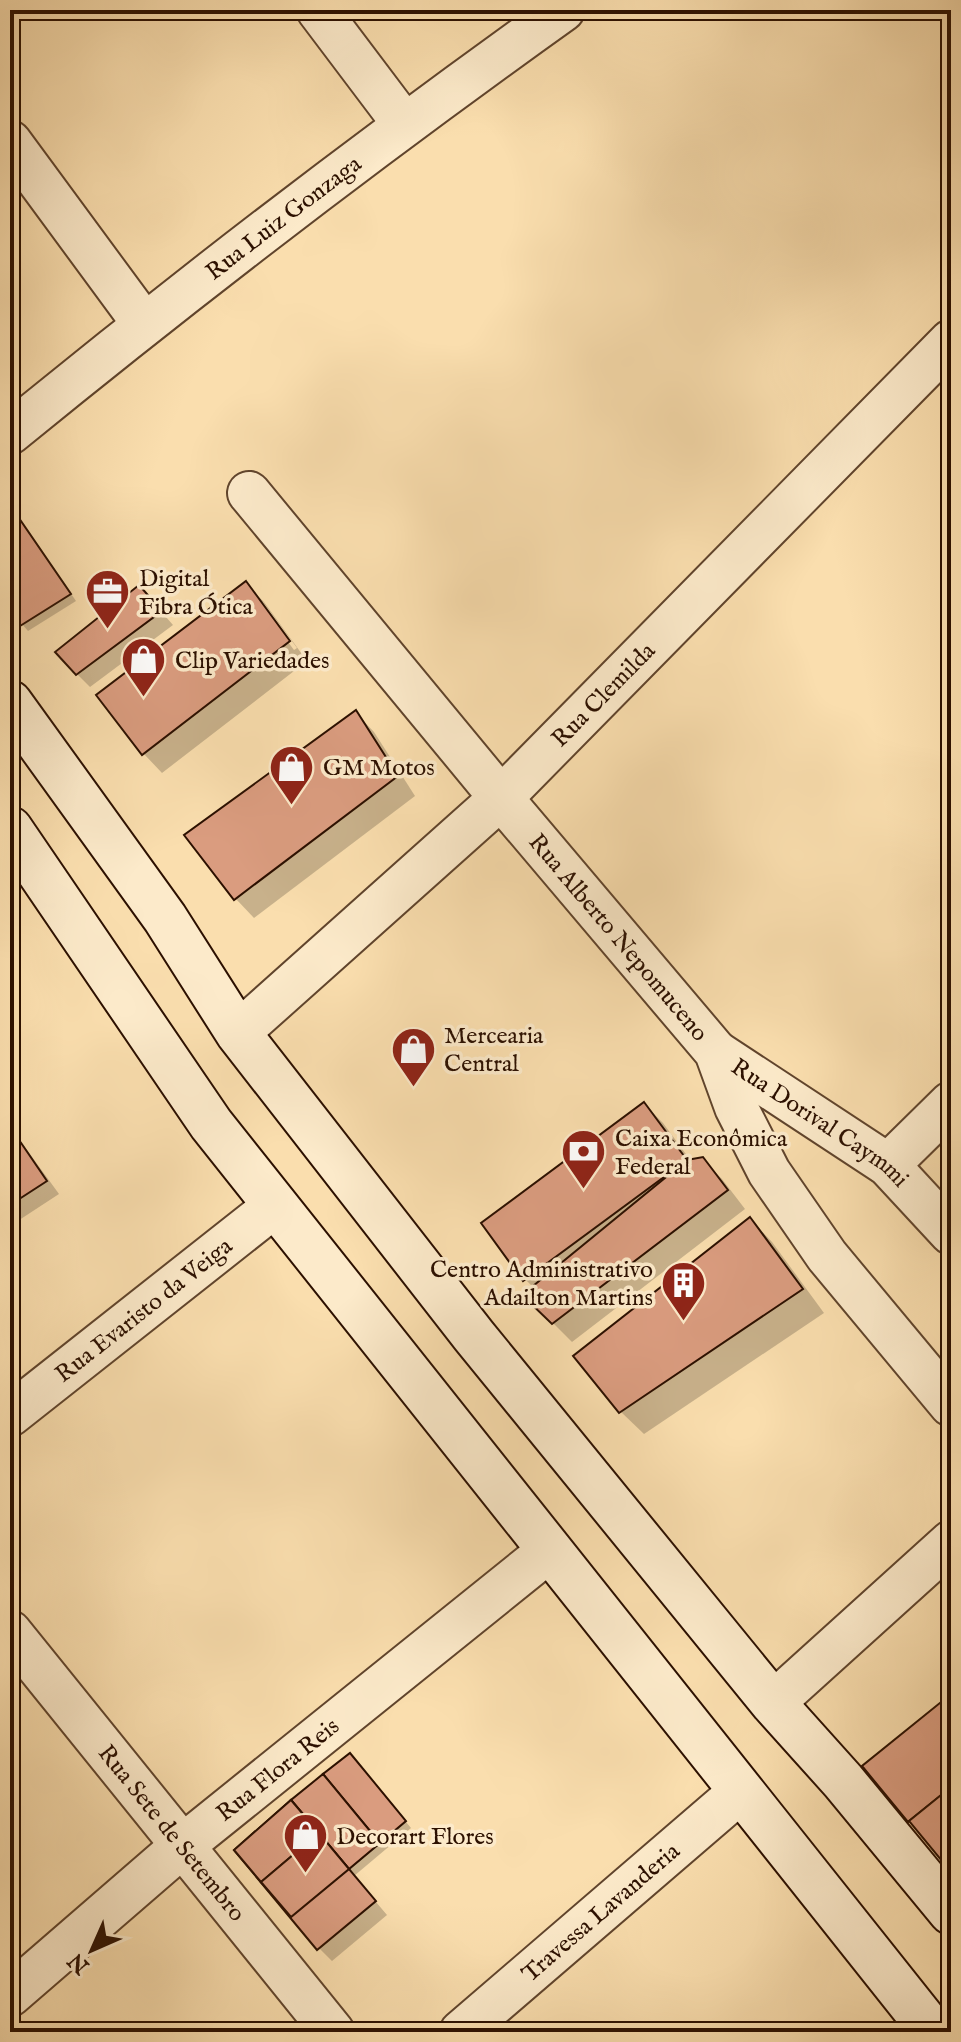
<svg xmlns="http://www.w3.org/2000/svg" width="961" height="2042" viewBox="0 0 961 2042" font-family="'IM FELL English',serif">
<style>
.shadow{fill:#0003;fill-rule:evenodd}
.building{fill:#da9c7f;stroke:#2c1000;stroke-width:2}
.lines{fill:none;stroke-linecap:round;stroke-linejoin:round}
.street-casing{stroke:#60442c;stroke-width:46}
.secondary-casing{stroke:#2c1000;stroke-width:48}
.street{stroke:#fceaca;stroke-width:42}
.secondary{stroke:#fceaca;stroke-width:44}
.labels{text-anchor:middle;stroke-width:7;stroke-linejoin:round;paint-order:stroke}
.street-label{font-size:24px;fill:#2c1000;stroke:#fceaca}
.poi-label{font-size:24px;fill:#2c1000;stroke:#fceaca;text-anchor:start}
</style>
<rect width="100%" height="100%" fill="#fadeae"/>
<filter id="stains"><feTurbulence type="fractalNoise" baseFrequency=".0025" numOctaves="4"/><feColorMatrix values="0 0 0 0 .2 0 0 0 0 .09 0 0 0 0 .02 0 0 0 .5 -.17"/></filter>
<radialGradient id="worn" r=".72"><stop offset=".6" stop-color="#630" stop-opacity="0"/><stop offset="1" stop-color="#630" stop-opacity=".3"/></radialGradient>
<!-- shadow -->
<g class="shadow">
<polygon points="10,505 76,601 28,631 10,610"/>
<path d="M246,584L264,602L307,661L162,773L144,754L99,696ZM258,602H263L297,648L294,650Z"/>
<polygon points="152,601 173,625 90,687 77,674"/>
<polygon points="356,713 374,732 415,796 254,918 236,899 187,836"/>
<polygon points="644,1104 663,1123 691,1161 703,1160 722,1179 745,1209 572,1342 525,1295 534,1288 525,1279"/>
<polygon points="14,1137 27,1150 59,1194 10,1226 10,1139"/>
<polygon points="750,1219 772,1242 824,1313 644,1434 620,1411"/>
<polygon points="356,1761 411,1828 354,1876 387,1915 332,1961 319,1948"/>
</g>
<!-- building -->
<g class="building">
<polygon points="10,505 71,594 20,626 10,614"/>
<polygon points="246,581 290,641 142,755 96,695"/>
<polygon points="139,585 162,611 76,675 55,652"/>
<polygon points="356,710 398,776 234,900 184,835"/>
<polygon points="644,1102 687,1160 523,1281 481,1223"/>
<polygon points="15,1134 47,1181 10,1205 10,1137"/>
<polygon points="703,1157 728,1190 552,1324 522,1295 687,1160"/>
<polygon points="750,1217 803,1289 619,1413 573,1356"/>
<polygon points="951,1694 951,1787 908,1822 862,1766"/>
<polygon points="350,1753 406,1821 380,1843 323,1774"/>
<polygon points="323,1774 380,1843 349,1869 291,1800"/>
<polygon points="951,1787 951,1872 909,1821"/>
<polygon points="291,1800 376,1901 317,1950 234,1850"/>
<polygon points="291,1800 319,1833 261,1882 234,1850"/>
<polygon points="319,1833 349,1869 291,1917 261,1882"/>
</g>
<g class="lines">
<defs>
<g id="street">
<polyline points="318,10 404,124"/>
<polyline points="10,142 144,324"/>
<path id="s1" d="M10,433C190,286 374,145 563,10"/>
<path id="s2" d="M249,493L501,798L716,1052L736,1107L769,1172L827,1256L951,1405"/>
<path id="s3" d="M238,1033L501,798L951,341"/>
<path id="s4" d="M716,1052L888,1165L951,1233"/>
<polyline points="888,1165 951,1103"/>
<path id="s5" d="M10,1415L276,1205"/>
<path id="s6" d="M10,1632L333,2032"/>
<polyline points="773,1703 951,1542"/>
<path id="s7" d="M10,1995L181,1847L550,1550"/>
<path id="s8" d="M461,2032L741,1791"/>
</g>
<g id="secondary">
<polyline points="10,703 165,918 238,1033 474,1336 773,1703 843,1781 951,1912"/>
<polyline points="10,829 211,1124 933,2032"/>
</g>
</defs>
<!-- street casing -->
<use href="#street" class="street-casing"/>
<!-- secondary casing -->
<use href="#secondary" class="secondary-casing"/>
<!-- street -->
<use href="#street" class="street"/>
<!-- secondary -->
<use href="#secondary" class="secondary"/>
</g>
<!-- icons -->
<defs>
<symbol id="office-pin" viewBox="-11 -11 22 30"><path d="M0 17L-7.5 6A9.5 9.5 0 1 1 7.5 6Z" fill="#8f2418" stroke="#fceaca"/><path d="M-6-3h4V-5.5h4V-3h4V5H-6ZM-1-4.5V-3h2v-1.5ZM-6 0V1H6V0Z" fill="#fff"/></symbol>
<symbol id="shop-pin" viewBox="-11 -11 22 30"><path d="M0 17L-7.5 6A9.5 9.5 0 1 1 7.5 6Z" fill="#8f2418" stroke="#fceaca"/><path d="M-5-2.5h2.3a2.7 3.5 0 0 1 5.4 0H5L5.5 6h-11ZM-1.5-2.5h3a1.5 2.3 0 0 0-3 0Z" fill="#fff"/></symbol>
<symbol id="bank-pin" viewBox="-11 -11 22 30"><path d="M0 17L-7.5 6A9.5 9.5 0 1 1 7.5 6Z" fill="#8f2418" stroke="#fceaca"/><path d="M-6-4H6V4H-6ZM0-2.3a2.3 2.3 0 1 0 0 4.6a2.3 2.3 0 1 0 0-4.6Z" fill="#fff"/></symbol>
<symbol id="building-pin" viewBox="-11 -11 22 30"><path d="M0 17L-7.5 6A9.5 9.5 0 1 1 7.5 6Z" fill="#8f2418" stroke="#fceaca"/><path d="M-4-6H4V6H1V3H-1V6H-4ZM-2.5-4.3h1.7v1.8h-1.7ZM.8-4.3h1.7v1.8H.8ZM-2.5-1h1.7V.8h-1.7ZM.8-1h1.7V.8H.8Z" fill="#fff"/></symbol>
</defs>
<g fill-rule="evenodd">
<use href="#office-pin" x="82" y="566" width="51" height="69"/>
<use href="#shop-pin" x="118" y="634" width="51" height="69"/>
<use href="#shop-pin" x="266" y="742" width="51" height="69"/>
<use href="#shop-pin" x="388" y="1024" width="51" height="69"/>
<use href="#bank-pin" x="558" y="1126" width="51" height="69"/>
<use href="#building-pin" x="658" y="1258" width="51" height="69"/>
<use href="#shop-pin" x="280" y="1810" width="51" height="69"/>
</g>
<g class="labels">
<!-- street labels -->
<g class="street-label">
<text dy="8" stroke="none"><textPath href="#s1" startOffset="348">Rua Luiz Gonzaga</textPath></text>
<text dy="8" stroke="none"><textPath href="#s3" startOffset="498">Rua Clemilda</textPath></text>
<text dy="8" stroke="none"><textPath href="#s2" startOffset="578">Rua Alberto Nepomuceno</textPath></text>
<text dy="8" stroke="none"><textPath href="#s4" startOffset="126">Rua Dorival Caymmi</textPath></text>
<text dy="8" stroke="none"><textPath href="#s5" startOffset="170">Rua Evaristo da Veiga</textPath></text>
<text dy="8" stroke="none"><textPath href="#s7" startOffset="350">Rua Flora Reis</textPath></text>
<text dy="8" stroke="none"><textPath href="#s6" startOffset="258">Rua Sete de Setembro</textPath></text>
<text dy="8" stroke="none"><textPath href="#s8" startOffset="184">Travessa Lavanderia</textPath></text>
</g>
<!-- poi labels -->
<g class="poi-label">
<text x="139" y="586">Digital<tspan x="139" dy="28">Fibra Ótica</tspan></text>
<text x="175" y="668">Clip Variedades</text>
<text x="323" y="775">GM Motos</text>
<text x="444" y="1043">Mercearia<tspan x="444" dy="28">Central</tspan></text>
<text x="615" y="1146">Caixa Econômica<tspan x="615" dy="28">Federal</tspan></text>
<text x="653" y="1277" text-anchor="end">Centro Administrativo<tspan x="653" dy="28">Adailton Martins</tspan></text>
<text x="336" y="1844">Decorart Flores</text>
</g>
</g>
<!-- margin -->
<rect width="961" height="2042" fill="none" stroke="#fadeae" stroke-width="40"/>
<rect x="12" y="12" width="937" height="2018" fill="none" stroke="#2c1000" stroke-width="4"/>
<rect x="20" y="20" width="921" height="2002" fill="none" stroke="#2c1000" stroke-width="2"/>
<!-- north arrow -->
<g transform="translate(92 1950) rotate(225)" stroke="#fceaca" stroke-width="6" paint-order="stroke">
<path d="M0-6L14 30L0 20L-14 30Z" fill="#2c1000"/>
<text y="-12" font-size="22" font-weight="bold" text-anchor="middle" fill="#2c1000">N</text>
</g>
<rect width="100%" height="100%" filter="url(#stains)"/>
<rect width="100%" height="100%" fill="url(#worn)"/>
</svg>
